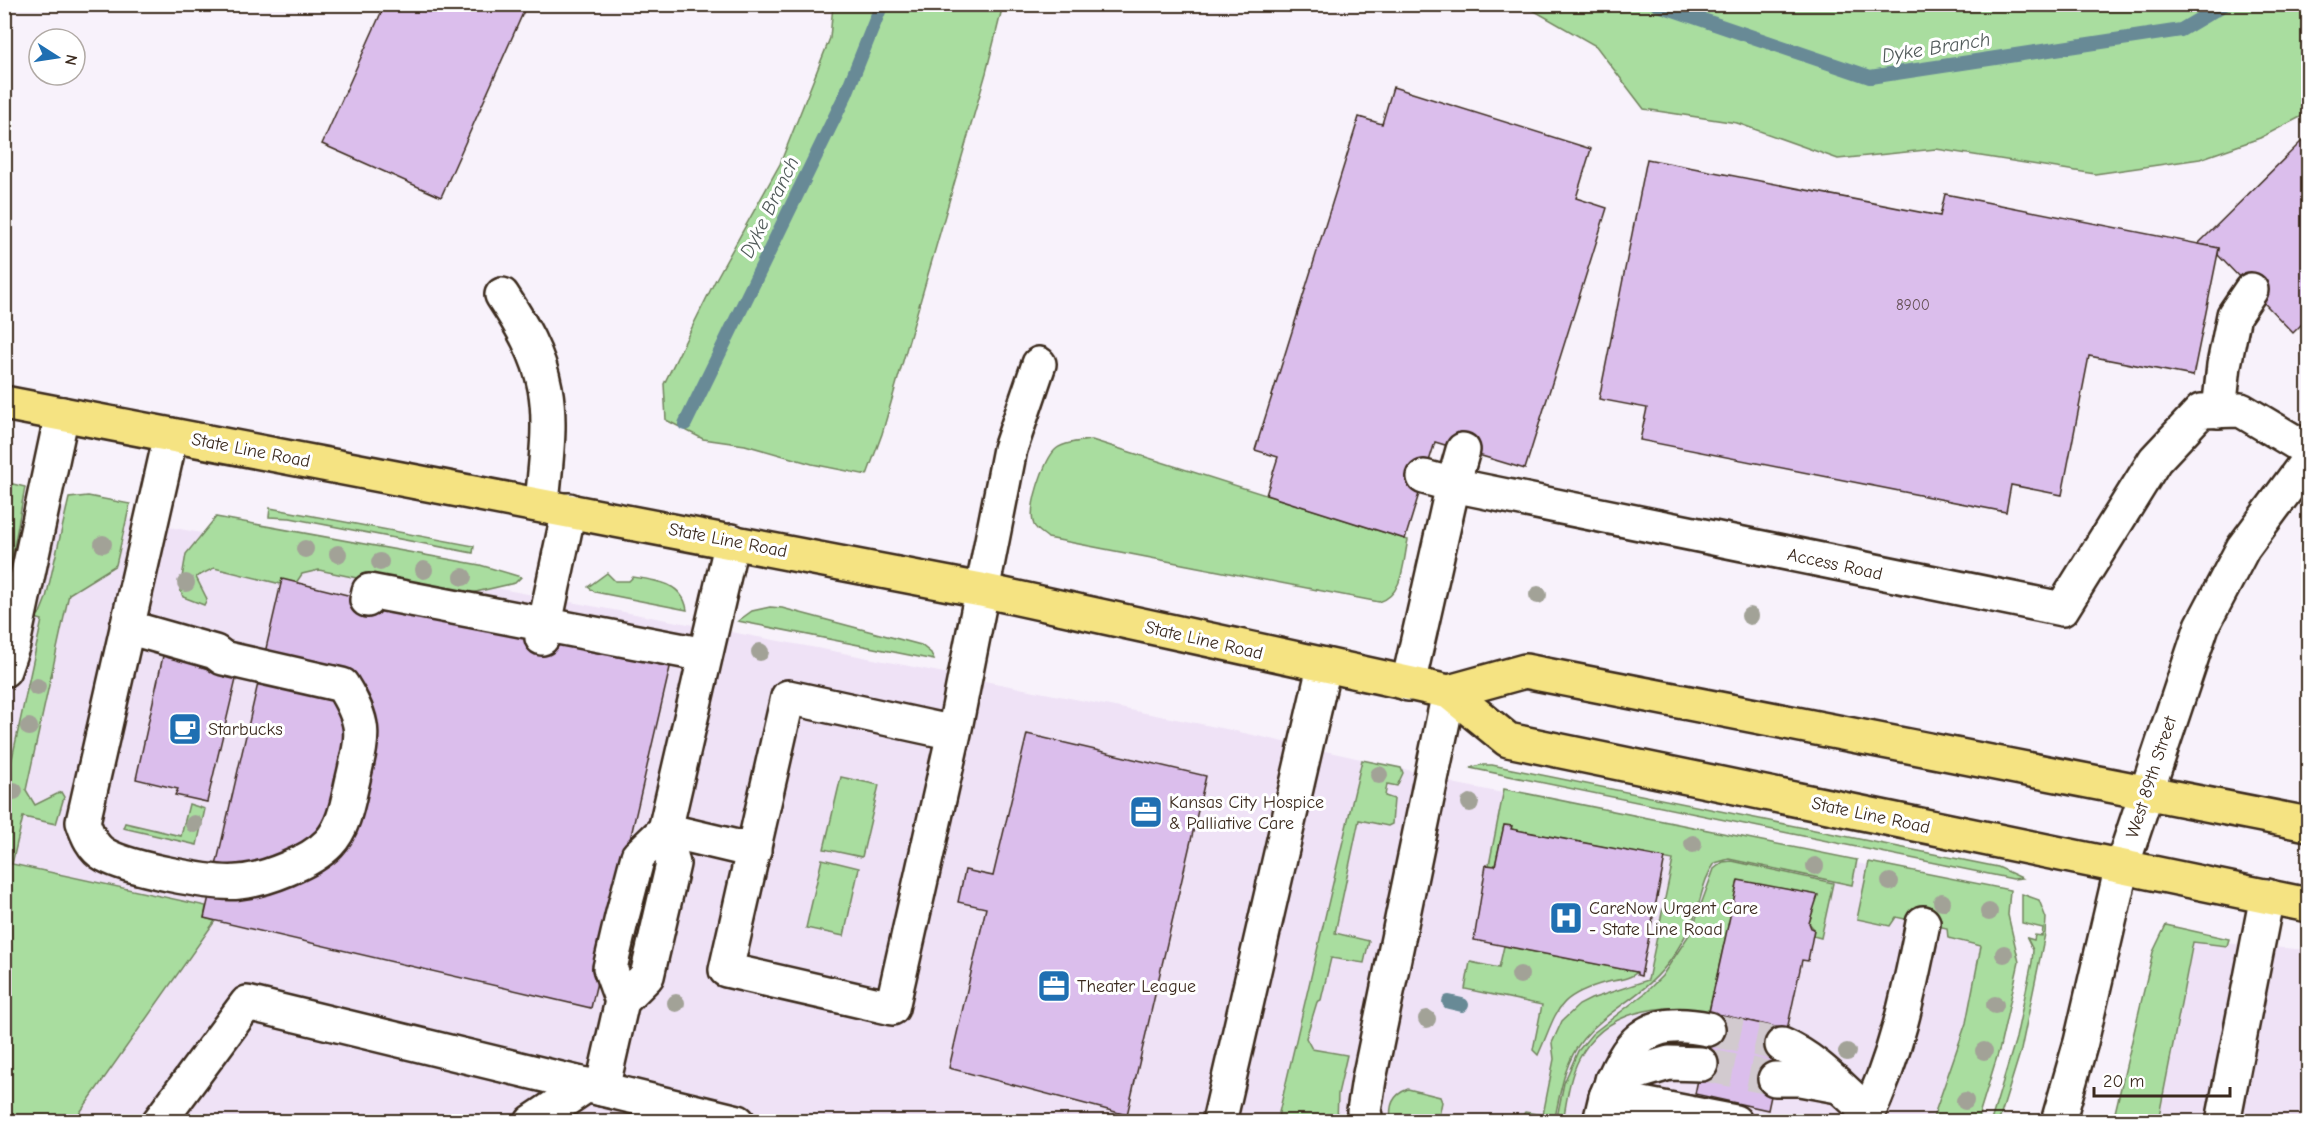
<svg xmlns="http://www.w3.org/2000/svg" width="2313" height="1126" viewBox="0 0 2313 1126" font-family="'Comic Neue',sans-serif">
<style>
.built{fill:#efe2f6}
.green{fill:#a9dd9f;stroke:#72845e;stroke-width:1.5}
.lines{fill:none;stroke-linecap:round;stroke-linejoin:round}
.stream{stroke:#678a96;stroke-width:14}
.building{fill:#dbbeec;stroke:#3b2a1e;stroke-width:1.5}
.minor-tunnel{stroke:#d2cacf;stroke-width:33;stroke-dasharray:33 16;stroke-linecap:butt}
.minor-casing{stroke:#3b2a1e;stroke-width:38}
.major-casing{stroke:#3b2a1e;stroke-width:38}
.minor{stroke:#fff;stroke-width:33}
.major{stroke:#f5e382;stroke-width:33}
.tree{fill:#a2a297}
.labels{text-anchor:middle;stroke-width:6;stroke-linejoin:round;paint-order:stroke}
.number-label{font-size:15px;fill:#634f52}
.street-label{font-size:18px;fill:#3b2a1e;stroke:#fff}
.poi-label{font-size:18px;fill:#3b2a1e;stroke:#fff;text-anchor:start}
.water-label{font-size:20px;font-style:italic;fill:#515a5a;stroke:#fff}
</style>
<rect width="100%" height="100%" fill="#f8f2fb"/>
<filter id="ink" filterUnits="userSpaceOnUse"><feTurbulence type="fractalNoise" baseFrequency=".0167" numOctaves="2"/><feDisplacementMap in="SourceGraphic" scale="12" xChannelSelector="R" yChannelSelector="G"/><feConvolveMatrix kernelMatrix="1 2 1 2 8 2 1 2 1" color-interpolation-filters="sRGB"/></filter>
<g filter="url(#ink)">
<!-- built -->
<g class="built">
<polygon points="4,496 838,652 1226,729 1401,768 1457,784 1993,890 2006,898 2013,938 1975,1122 5,1121"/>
<polygon points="2188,940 2308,950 2308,1121 2136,1122"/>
</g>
<!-- green -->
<g class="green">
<polygon points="1951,4 1976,9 1997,4 2308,5 2308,113 2260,138 2200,159 2095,174 1936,149 1838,159 1737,123 1644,109 1596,46 1524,5"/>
<polygon points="833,5 1003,5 986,73 882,434 867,475 812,464 745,445 703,439 666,420 664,384 715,281 780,164 830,38"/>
<path d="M1092,440L1408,540C1403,561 1404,595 1379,602L1048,538C1044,534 1037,531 1034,525C1027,510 1044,459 1056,449C1064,442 1082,441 1092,440Z"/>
<polygon points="5,482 25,487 6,591 4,590"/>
<polygon points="88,496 130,504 116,565 69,594 26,790 35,805 61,792 64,797 56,824 23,817 12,864 206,906 204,918 215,921 74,1121 5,1122 5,791 42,620 35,618 40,613 46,598 69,498"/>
<polygon points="270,508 474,546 473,553 290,518 269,517"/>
<polygon points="216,517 480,565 521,577 515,583 467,594 390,585 319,570 302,574 296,583 282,580 281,584 214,568 196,577 207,599 204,605 183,597 180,589 186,554"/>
<path d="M607,573L615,581H629L633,577C656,580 683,583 687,610L595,592L588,587Z"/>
<polygon points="770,607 782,608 921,645 931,653 934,660 738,621 752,611"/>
<polygon points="1362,760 1401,768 1403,773 1397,786 1387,784 1385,796 1394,799 1392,824 1388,826 1359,820 1335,933 1369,941 1364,963 1331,958 1321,1000 1317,1002 1306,1038 1312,1049 1347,1055 1338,1094 1337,1121 1277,1121"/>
<polygon points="1480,765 1492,765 1998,867 2022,878 2013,879 1470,768"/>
<polygon points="841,777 879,785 862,857 824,849"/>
<path d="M1504,789L1857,860L1852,885L1729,859L1715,863C1703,879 1702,897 1695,915C1690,929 1682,942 1674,955C1648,995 1611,1006 1583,1039C1564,1062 1560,1094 1554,1122L1519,1121L1525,1112L1543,1115L1554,1059L1552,1043L1562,1021L1579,1005L1591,999L1648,980L1673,860L1511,829V826L1504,825L1495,866L1489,865Z"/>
<polygon points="189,804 205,809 197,845 123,828 125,823 181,836"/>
<polygon points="822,859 859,868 844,936 806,928"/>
<path d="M1732,861L1833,883L1821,938L1813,936L1814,929L1809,923L1817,895L1738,881L1709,1011C1660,1003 1605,1009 1579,1059C1569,1078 1567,1100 1563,1121L1556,1122L1564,1083L1578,1051L1592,1034L1644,994L1662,976L1691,932L1714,869L1723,862Z"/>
<polygon points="1869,862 2010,890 2008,915 2019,962 2000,1047 1977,1121 1932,1121 1966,1023 1981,946 1948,938 1947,928 1896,917 1890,926 1857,919"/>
<polygon points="2022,894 2039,900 2046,918 2045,934 2021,1050 1999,1121 1991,1121 2016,1038 2032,962 2033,950 2027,938 2034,940 2035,935 2042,936 2043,928 2022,923"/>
<polygon points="2166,925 2229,939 2227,946 2193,942 2158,1121 2113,1121 2153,952"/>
<path d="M1504,946L1637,972C1631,979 1617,980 1607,982C1553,997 1558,1012 1538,1055L1533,1050L1542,1005L1465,989L1470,962L1499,968Z"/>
<path d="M1408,1089L1440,1097L1442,1102L1438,1121H1391C1389,1106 1392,1095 1408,1089Z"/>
</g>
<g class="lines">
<!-- stream -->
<g class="stream">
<polyline points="1656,4 1870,77 2181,30 2225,4"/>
<polyline points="685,424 846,94 882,4"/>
<polyline points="1449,1002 1462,1005"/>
</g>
</g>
<!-- building -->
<g class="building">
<polygon points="385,4 527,4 441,197 322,144"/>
<polygon points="1393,87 1591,149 1576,198 1607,208 1525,469 1435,442 1405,539 1266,495 1278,457 1255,450 1359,117 1382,124"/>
<polygon points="2308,135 2308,318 2293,333 2218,255 2219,248 2198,244"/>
<polygon points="1647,159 1940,216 1945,194 2219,248 2193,376 2089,356 2062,495 2011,485 2006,512 1640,440 1647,408 1599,399"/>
<polygon points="282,579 421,613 671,663 591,1008 204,918"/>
<polygon points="186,648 238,671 207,802 175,795 178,789 136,779 163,656 183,661"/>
<polygon points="1027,734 1206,776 1127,1115 949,1068 986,908 958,902 965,870 993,876"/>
<polygon points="1504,825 1512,826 1511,829 1665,858 1641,976 1637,975 1637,972 1474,940 1486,865 1495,866"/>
<polygon points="1738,880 1818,895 1809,923 1811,928 1814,929 1808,961 1802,960 1787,1030 1709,1012"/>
<polygon points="1712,1013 1785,1029 1768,1110 1695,1094"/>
</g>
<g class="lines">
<!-- minor-tunnel -->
<g class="minor-tunnel">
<polyline points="1708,1029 1782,1045"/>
<polyline points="1701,1064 1775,1079"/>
</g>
<defs>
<g id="minor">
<path d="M502,295C521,324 539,354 545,388C552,425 545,467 542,504"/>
<polyline points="2219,411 2224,365 2234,315 2251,290"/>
<polyline points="1424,477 1453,485 1463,450"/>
<polyline points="367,600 369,591 705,655"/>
<path d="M127,627L215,652L223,658L342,685C367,725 363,735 353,779C348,800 345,826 329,843C311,862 265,880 239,882C212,885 128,868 105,855C93,849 87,834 83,822L171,435"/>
<polyline points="542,638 569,510"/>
<polyline points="4,670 13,644 62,414"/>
<polyline points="1408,684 1453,485 2062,609 2155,460 2201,411 2241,410 2308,450"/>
<polyline points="954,733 788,697 726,970 892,1008 954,733 1010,449 1039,364"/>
<polyline points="665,830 754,851"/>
<polyline points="622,1001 610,968 622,917 638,856 665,830"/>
<path d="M1782,1045C1817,1060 1840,1088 1868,1112"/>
<polyline points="1775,1079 1800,1079 1838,1086"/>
<polyline points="1612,1080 1669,1063 1701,1064"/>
<polyline points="602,1089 622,1001 647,976 673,864 665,830 732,541"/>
<path d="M1606,1097C1628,1042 1644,1016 1708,1029"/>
<polyline points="159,1122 247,1003 738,1122"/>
<polyline points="532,1122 587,1085"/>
<polyline points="1219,1122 1324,667"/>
<polyline points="1366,1122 1364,1111 1369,1079 1449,692"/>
<polyline points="1600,1122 1606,1097 1735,1122"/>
<path d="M1864,1122C1896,1058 1909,993 1923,923"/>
<polyline points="2058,1122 2081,1042 2122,866 2202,626 2243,548 2308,460"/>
<polyline points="2223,1122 2267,896"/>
</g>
<g id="major">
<polyline points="4,403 981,590 1449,692 1508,740 2308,905"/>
<polyline points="1449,692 1525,671 2308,824"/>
</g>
</defs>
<!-- minor casing -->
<use href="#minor" class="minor-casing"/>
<!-- major casing -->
<use href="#major" class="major-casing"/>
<!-- minor -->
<use href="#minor" class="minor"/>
<!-- major -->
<use href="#major" class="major"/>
</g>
<!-- trees -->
<g class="tree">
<circle cx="103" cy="544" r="9"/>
<circle cx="305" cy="549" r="9"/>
<circle cx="338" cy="554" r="9"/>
<circle cx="380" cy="562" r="9"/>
<circle cx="424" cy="570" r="9"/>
<circle cx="463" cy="577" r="9"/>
<circle cx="186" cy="583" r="9"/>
<circle cx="1538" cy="595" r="9"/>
<circle cx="1750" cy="616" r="9"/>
<circle cx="760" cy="652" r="9"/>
<circle cx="37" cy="687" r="9"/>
<circle cx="29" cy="727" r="9"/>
<circle cx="1379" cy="775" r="9"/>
<circle cx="14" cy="791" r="9"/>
<circle cx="1470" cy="803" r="9"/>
<circle cx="194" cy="824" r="9"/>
<circle cx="1693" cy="844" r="9"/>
<circle cx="1815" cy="866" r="9"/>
<circle cx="1890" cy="882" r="9"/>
<circle cx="1942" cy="902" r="9"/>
<circle cx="1989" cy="912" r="9"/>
<circle cx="2004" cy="954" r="9"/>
<circle cx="1520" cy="975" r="9"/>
<circle cx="676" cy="1003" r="9"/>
<circle cx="1995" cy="1005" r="9"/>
<circle cx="1427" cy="1019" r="9"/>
<circle cx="1984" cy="1051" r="9"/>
<circle cx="1847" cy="1052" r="9"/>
<circle cx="1965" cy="1101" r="9"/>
</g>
</g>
<!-- icons -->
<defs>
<symbol id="cafe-square" viewBox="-11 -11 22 22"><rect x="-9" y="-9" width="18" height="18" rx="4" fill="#1f6fb2" stroke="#fff"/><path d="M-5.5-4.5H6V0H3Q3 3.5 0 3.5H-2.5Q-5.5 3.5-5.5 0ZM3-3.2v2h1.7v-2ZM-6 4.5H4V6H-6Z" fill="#fff"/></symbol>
<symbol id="office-square" viewBox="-11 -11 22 22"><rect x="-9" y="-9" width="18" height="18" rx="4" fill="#1f6fb2" stroke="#fff"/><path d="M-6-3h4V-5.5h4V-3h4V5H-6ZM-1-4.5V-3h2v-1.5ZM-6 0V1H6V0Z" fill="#fff"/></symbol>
<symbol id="hospital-square" viewBox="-11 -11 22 22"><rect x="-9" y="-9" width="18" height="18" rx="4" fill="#1f6fb2" stroke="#fff"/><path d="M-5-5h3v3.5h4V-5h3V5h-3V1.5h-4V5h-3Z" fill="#fff"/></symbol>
</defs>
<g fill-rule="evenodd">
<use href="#cafe-square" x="166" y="710" width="38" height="38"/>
<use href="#office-square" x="1127" y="793" width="38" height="38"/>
<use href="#hospital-square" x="1547" y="899" width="38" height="38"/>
<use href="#office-square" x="1035" y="967" width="38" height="38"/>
</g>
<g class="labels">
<!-- number labels -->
<g class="number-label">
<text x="1913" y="310">8900</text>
</g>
<!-- street labels -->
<g class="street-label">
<text transform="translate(251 450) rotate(11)" y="6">State Line Road</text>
<text transform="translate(728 540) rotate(11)" y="6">State Line Road</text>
<text transform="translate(1835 564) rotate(12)" y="6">Access Road</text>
<text transform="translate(1204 640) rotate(13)" y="6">State Line Road</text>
<text transform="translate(2151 777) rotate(-72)" y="6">West 89th Street</text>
<text transform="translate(1871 815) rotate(12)" y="6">State Line Road</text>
</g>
<!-- poi labels -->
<g class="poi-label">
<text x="208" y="735">Starbucks</text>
<text x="1169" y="808">Kansas City Hospice<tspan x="1169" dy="21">&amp; Palliative Care</tspan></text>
<text x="1589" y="914">CareNow Urgent Care<tspan x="1589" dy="21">- State Line Road</tspan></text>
<text x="1077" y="992">Theater League</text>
</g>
<!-- water labels -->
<g class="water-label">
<text transform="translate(1936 47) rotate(-9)" y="7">Dyke Branch</text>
<text transform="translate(769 207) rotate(-64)" y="7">Dyke Branch</text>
</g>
</g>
<!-- margin -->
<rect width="2313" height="1126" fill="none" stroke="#fff" stroke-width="24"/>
<rect x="12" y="12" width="2289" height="1102" fill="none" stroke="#3b2a1e" stroke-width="2" filter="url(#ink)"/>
<!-- north arrow -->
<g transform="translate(57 57) rotate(102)"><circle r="28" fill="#ffffff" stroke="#b1aaa5" stroke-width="1.5"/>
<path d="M0-4.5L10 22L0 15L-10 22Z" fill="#1f6fb2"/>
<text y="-9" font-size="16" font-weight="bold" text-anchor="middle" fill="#3b2a1e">N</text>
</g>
<!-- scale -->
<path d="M2094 1087v9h136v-9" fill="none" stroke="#3b2a1e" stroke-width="3"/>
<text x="2103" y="1087" font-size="18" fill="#3b2a1e" stroke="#ffffff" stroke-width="4.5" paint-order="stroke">20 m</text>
</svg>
